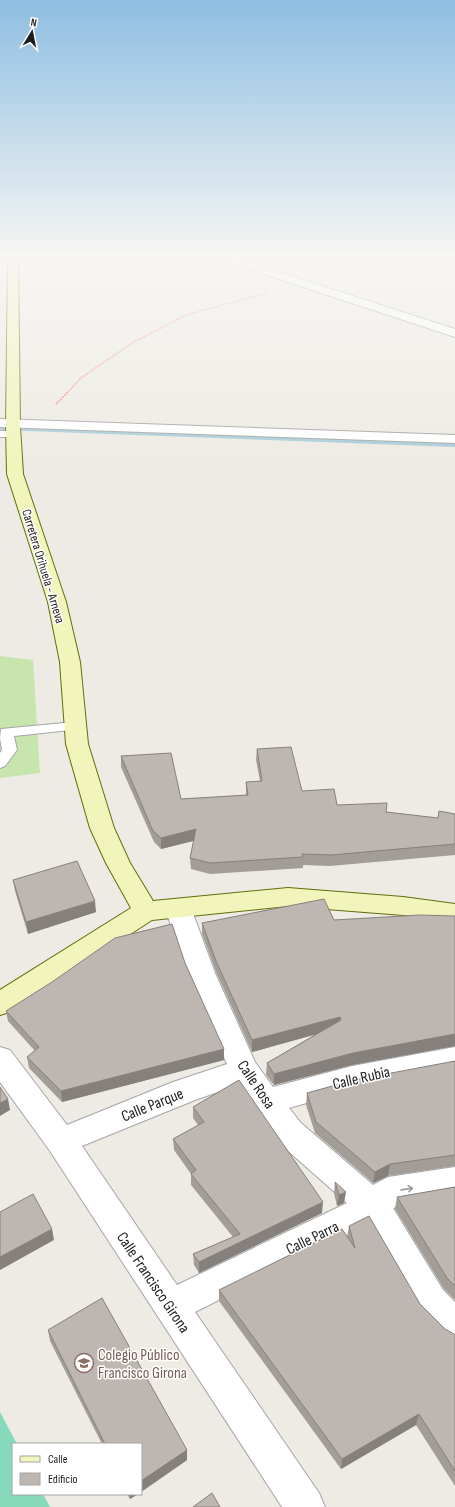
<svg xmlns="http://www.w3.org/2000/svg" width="455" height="1507" viewBox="0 0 455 1507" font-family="'Sofia Sans Condensed',sans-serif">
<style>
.grass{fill:#c7e5ad}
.pitch{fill:#87d9bb}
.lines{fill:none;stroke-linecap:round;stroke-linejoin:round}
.stream{fill:#a7cdd9;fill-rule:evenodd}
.service-casing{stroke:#a5a5a5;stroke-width:2}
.pedestrian-casing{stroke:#a5a5a5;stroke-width:2}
.minor-casing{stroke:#a5a5a5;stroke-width:2}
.tertiary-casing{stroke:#a5a5a5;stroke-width:2}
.secondary-casing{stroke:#616e0b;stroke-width:2}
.path-far1{stroke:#f18272;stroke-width:1.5;stroke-dasharray:1 1;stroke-linecap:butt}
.path{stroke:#f18272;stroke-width:2;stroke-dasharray:1.5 1.5;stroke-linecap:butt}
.service{fill:#fff;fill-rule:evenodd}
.pedestrian{fill:#fff;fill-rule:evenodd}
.minor{fill:#fff;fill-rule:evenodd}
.tertiary{fill:#fff;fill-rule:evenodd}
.secondary{fill:#f1f5bb;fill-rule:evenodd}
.wall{fill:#a39d98}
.shaded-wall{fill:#85807c}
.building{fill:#beb7b1;stroke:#85807c}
.oneway{stroke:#9a9a9a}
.labels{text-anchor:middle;stroke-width:3;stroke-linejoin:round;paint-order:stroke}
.street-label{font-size:13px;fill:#1e1e1e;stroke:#fff}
.near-street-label{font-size:16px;fill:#1e1e1e;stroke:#fff}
.near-education-label{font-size:16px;fill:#785e54;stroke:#fff;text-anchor:start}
</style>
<rect width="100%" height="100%" fill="#eeebe4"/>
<!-- grass -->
<polygon class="grass" points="0,656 33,660 40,773 0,778"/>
<!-- pitch -->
<polygon class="pitch" points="0,1412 17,1444 13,1444 13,1494 43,1494 50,1507 0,1507"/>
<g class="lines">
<!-- stream -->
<polygon class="stream" points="0,426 455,443 455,447 0,430"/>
<defs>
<g id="service">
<polygon points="0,431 13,431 18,434 13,437 0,437"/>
<polygon points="75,722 80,723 82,726 80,729 14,736 17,750 5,766 0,768 0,753 2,750 0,738 1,729"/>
</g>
<polygon id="pedestrian" points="374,1191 385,1195 443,1290 455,1302 455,1345 443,1339 419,1314 363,1217 358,1206 363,1195"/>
<g id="minor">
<polygon points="0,419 455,435 455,443 0,427"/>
<path d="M178,899L187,901L191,908L215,973L255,1062L273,1087L352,1066L455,1047V1071L352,1090L289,1108L301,1123L373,1185L388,1177L455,1167V1197L396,1206L385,1217L195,1312L319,1493L325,1507H282L50,1151L0,1082V1047L10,1050L67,1125L173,1082L227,1064L187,973L165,908L169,901ZM238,1085L279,1143L347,1203L177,1285L82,1146L195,1100Z"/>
</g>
<polygon id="tertiary" points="211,255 226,255 455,329 455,337 212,257"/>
<polygon id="secondary" points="8,255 18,255 20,426 23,474 66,602 80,662 88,744 114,828 130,863 153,901 288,888 403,897 455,904 455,922 403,915 288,906 152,920 10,1012 0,1015 0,990 131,908 106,863 90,828 66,744 60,662 48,602 7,474 6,426"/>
</defs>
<!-- service casing -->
<use href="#service" class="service-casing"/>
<!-- pedestrian casing -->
<use href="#pedestrian" class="pedestrian-casing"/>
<!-- minor casing -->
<use href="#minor" class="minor-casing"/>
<!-- tertiary casing -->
<use href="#tertiary" class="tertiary-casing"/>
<!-- secondary casing -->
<use href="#secondary" class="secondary-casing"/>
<!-- path-far1 -->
<g class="path-far1">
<polyline points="341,274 416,255"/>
<polyline points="67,393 81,378 132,343 186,315 267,293"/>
</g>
<!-- path -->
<polyline class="path" points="56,404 68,392"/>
<!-- service -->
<use href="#service" class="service"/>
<!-- pedestrian -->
<use href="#pedestrian" class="pedestrian"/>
<!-- minor -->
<use href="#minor" class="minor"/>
<!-- tertiary -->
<use href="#tertiary" class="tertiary"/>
<!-- secondary -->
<use href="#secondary" class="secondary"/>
</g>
<!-- wall -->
<g class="wall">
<polygon points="257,749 302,791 337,805 386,812 438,818 439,811 455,814 455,855 330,866 303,865 303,868 210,874 191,869 190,858 194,841 161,849 154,842 121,767 121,756 181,799 246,795 246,782 260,781 256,760"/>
<polygon points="13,880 96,912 28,934 15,891"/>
<polygon points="455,916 455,1046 352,1065 274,1085 266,1075 267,1063 316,1034 252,1052 216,972 202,934 202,923 334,920"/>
<polygon points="185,963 224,1060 62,1102 29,1068 27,1057 35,1051 8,1021 6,1011"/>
<polygon points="455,1061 455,1166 388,1176 373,1183 315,1133 306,1105 307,1093"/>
<polygon points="193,1107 322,1213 199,1273 194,1265 193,1254 233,1237 191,1185 191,1174 174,1150 173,1139 198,1125 193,1118"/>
<polygon points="335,1182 344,1203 337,1206 334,1193"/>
<polygon points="455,1187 455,1300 444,1289 395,1209 397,1197"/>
<polygon points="349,1226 420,1304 445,1329 455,1335 455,1486 416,1425 341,1469 219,1301 219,1290 347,1237"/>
<polygon points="48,1330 187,1460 141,1492 141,1444 102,1444 50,1341"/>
<polygon points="127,1494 138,1494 130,1499"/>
</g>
<!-- shaded-wall -->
<g class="shaded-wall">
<polygon points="196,829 196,840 161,849 161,838"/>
<polygon points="95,901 96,912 28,934 26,922"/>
<polygon points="340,1017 339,1028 252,1052 252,1040"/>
<polygon points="455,1034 455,1046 352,1065 274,1085 274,1074 353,1053"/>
<polygon points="224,1049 224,1060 62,1102 61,1091"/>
<polygon points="8,1099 10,1110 0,1116 0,1103"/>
<polygon points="390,1164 388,1176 373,1183 375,1172"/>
<polygon points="346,1192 344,1203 337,1206 339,1195"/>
<polygon points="323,1202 322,1213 199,1273 199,1262"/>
<polygon points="52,1229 54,1240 0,1270 0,1257"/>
<polygon points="419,1414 416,1425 341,1469 342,1459"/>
<polygon points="187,1450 187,1460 141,1492 141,1481"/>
<polygon points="129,1494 138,1494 130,1499"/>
</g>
<!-- building -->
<g class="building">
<polygon points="291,747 302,791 334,789 337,805 387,803 386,812 438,818 439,811 455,814 455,844 331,855 302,854 303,857 210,863 190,858 196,829 161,838 153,831 121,756 171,753 181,799 248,795 246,782 262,781 257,749"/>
<polygon points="77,861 95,901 26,922 13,880"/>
<polygon points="324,899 334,920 420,915 455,916 455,1034 353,1053 274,1074 267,1063 341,1020 340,1017 252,1040 216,961 202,923"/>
<polygon points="172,924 185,963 224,1049 61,1091 27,1057 39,1047 6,1011 52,982 115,938"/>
<polygon points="455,1061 455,1155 390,1164 375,1172 316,1122 307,1093 354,1080"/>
<polygon points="239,1080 323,1202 199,1262 193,1254 240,1234 191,1174 196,1170 173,1139 204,1122 193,1107"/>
<polygon points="0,1087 8,1099 0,1103"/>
<polygon points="335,1182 346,1192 339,1195"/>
<polygon points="455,1187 455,1286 447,1278 397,1197"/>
<polygon points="33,1194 52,1229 0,1257 0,1212"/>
<polygon points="369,1216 420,1304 445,1329 454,1334 455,1335 455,1471 419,1414 342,1459 219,1290 342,1229 355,1248 349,1226"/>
<polygon points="102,1298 187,1450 141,1481 141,1444 105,1444 48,1330"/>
<polygon points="212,1493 220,1507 193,1507"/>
</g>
<!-- one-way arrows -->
<defs><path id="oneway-shaft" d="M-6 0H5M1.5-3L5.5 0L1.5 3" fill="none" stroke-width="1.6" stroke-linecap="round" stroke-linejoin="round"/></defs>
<use class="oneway" href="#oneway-shaft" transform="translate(407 1189) rotate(-8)"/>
<!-- sky -->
<linearGradient id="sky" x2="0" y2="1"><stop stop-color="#8ebee2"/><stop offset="0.55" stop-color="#f7f6f3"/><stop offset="1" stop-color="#f7f6f3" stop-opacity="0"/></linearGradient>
<rect width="455" height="466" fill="url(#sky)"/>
<!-- icons -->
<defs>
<symbol id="school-ring" viewBox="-11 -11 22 22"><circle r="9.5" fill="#fff" stroke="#8d6e63" stroke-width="1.5"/><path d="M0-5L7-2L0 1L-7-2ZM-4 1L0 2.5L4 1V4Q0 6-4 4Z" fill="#8d6e63"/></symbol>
</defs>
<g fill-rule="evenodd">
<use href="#school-ring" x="73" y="1352" width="22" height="22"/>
</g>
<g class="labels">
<!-- street labels -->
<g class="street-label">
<text transform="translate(44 566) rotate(73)" y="5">Carretera Orihuela - Arneva</text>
</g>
<!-- near-street labels -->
<g class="near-street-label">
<text transform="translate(361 1077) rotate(-13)" y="6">Calle Rubia</text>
<text transform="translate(257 1084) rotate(56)" y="6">Calle Rosa</text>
<text transform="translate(152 1104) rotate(-22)" y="6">Calle Parque</text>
<text transform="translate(312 1237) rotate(-26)" y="6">Calle Parra</text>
<text transform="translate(154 1282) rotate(56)" y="6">Calle Francisco Girona</text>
</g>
<!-- near-education labels -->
<g class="near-education-label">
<text x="98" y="1360">Colegio Público<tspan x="98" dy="18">Francisco Girona</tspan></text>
</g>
</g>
<!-- legend -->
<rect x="12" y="1443" width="130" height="52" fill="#ffffff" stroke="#a5a5a5"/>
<rect x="20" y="1456" width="20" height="6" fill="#f1f5bb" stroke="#a5a5a5"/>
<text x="48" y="1463" font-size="12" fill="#1e1e1e">Calle</text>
<rect x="20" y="1473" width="20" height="12" fill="#beb7b1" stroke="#a5a5a5"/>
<text x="48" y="1483" font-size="12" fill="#1e1e1e">Edificio</text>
<!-- north arrow -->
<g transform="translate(32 32) rotate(10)" stroke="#ffffff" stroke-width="3" paint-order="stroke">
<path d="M0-3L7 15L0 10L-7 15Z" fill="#1e1e1e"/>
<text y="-6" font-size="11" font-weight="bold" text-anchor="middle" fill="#1e1e1e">N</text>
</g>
</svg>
